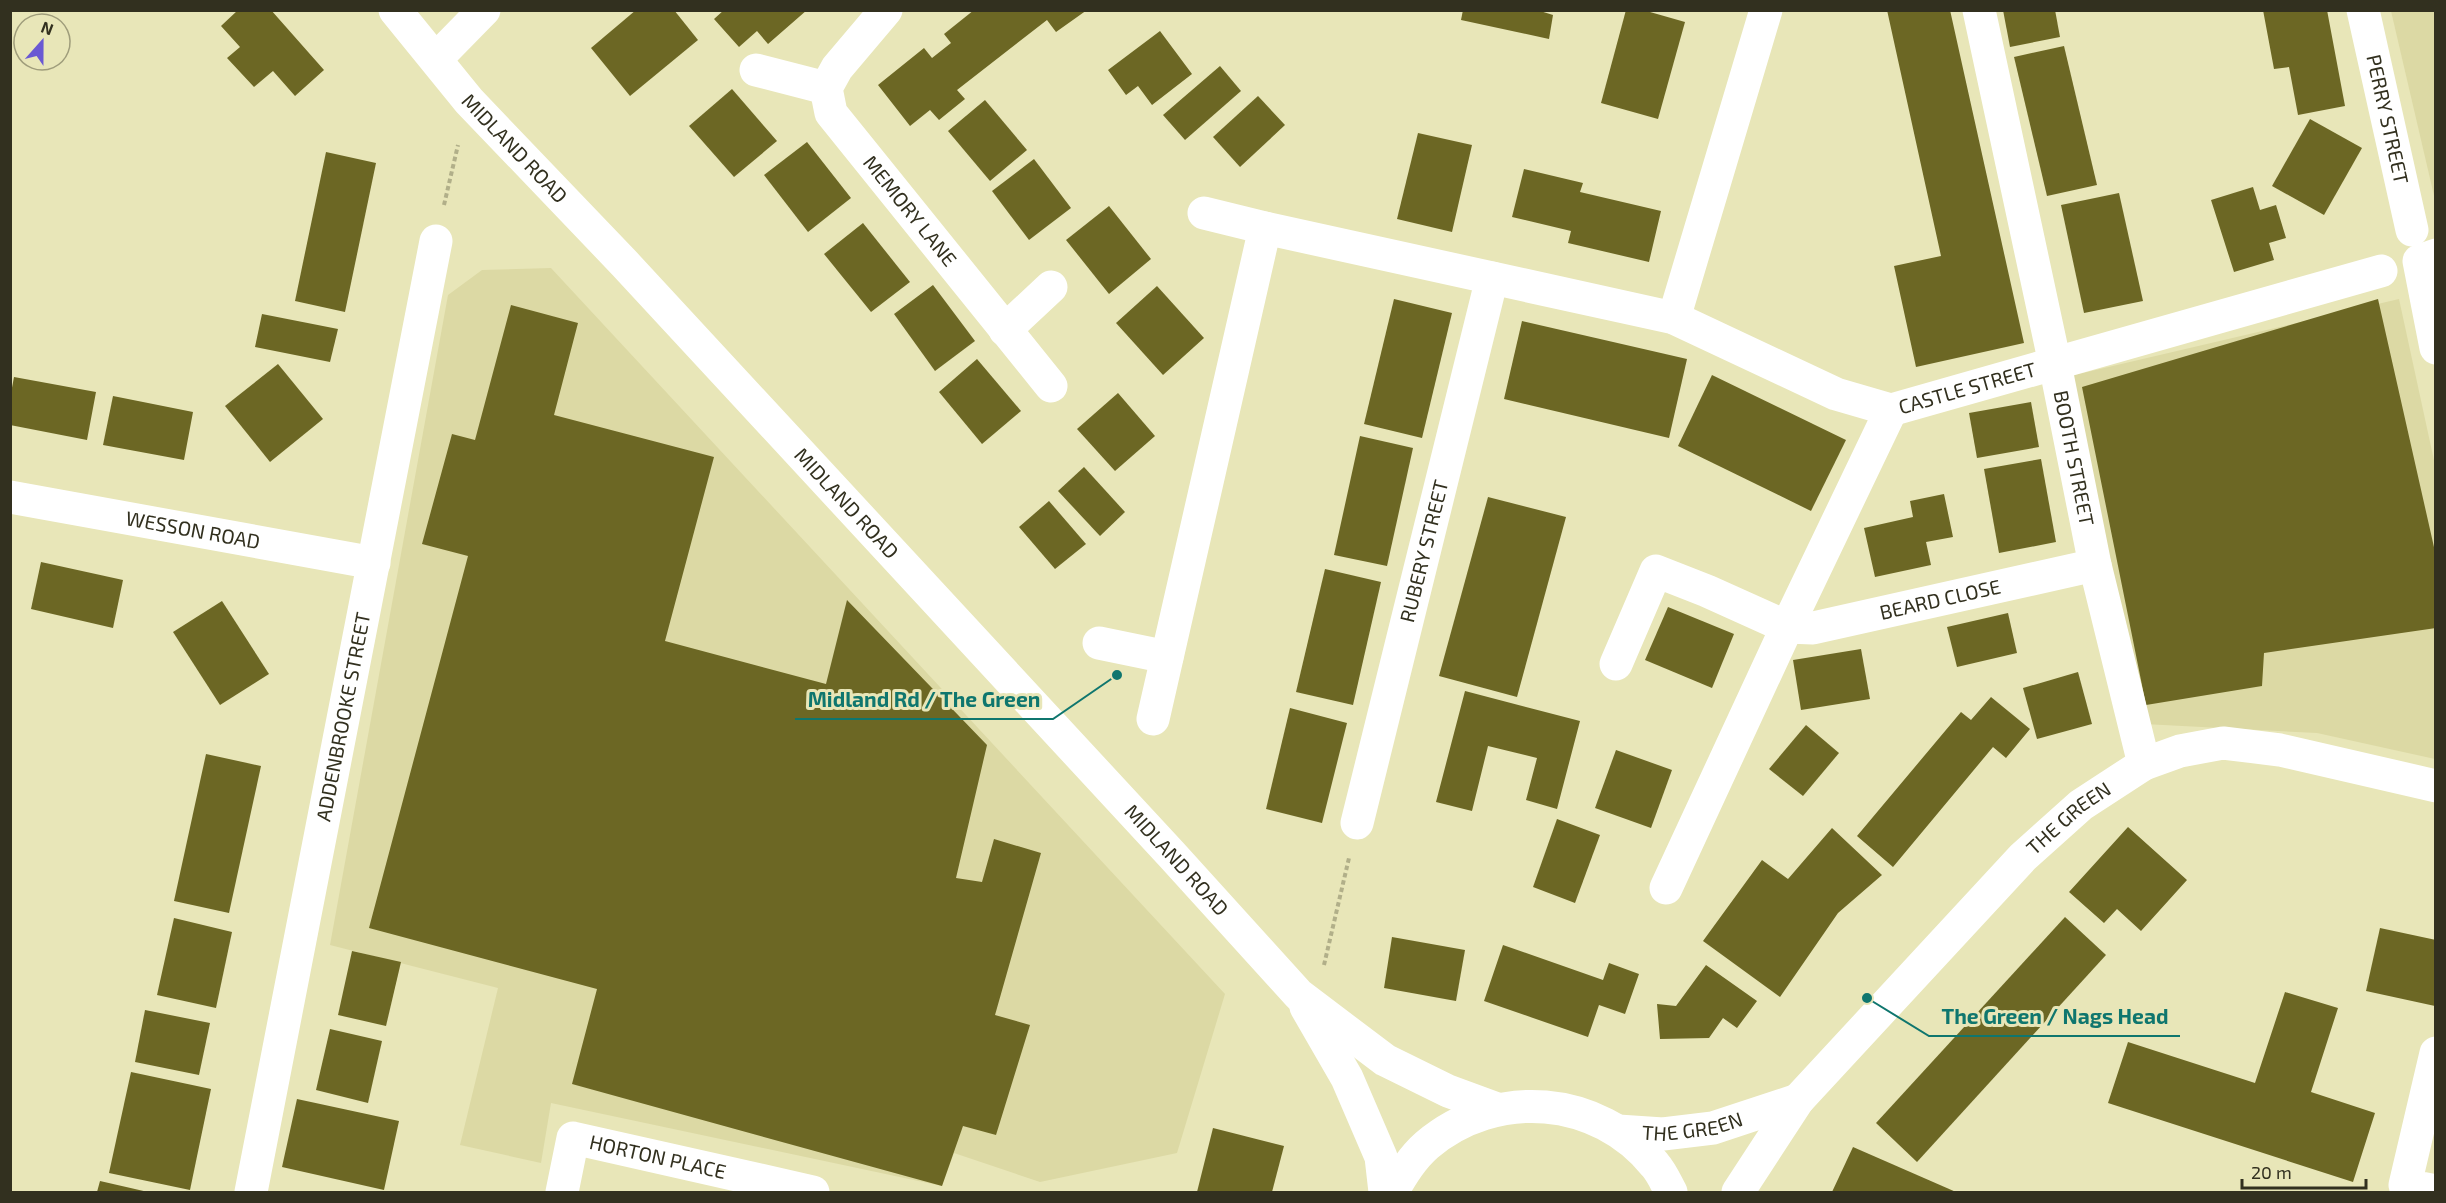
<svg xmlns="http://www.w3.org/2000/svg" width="2446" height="1203" viewBox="0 0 2446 1203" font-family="'Exo 2',sans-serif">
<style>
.built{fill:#dcd9a4}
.building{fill:#6c6724}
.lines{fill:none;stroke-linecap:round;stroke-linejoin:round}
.path{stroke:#b1af89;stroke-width:4;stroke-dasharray:4.5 3;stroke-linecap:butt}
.minor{stroke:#fff;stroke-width:33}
.major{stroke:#fff;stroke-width:33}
.labels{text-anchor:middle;stroke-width:6;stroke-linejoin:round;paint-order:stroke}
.street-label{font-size:20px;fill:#32301f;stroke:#e8e6b8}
.leader{fill:none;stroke:#0f766e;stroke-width:2}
.callout-dot{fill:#0f766e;stroke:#e8e6b8;stroke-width:2}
.callout-label{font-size:21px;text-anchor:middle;font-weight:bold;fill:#0f766e;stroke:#e8e6b8;stroke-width:6;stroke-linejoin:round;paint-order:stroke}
</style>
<rect width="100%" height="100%" fill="#e8e6b8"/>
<!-- built -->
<g class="built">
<polygon points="2391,11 2435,11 2435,200"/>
<polygon points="551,268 1225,994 1177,1153 1040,1182 954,1153 942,1186 551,1103 541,1163 460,1145 498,988 330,945 448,295 482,270"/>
<polygon points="2399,299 2435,465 2435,759 2317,733 2144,724 2070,376"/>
</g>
<!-- building -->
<g class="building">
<polygon points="238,10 271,10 324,70 295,96 273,71 254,87 227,58 240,47 221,26"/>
<polygon points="636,10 674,10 698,40 630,96 591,48"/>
<polygon points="724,10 807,10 768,44 757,31 739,47 714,19"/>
<polygon points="974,10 1087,10 1056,32 1047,20 957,90 965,99 939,120 930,110 910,126 878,85 924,48 932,58 951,43 944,34"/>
<polygon points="1463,10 1537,10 1553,15 1549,39 1461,20"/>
<polygon points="1626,10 1643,10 1685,22 1658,119 1601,103"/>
<polygon points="1887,10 1950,10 2024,343 1916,367 1894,266 1941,256"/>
<polygon points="2003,10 2055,10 2060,37 2010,47"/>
<polygon points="2263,10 2327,10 2345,106 2298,115 2289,67 2274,69"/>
<polygon points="1160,31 1192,74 1152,105 1138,86 1126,95 1108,70"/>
<polygon points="2064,46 2097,185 2047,196 2014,57"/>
<polygon points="1220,66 1241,91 1185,140 1163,115"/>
<polygon points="732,89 777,141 734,177 689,126"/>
<polygon points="1258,96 1285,125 1240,167 1213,137"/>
<polygon points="985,100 1027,150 990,181 948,131"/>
<polygon points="2310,119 2362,148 2324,215 2272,186"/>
<polygon points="1418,133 1472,145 1452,232 1397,219"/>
<polygon points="807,142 851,198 808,232 764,175"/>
<polygon points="326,152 376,163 345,312 295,301"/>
<polygon points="1034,159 1071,208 1029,240 992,191"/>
<polygon points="1524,169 1583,183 1580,192 1661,211 1649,262 1568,243 1571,231 1512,217"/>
<polygon points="2253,187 2260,210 2276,205 2286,238 2269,243 2274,260 2234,272 2211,200"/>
<polygon points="2119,193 2143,301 2084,313 2061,205"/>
<polygon points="1109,206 1151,259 1109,294 1066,240"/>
<polygon points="863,223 910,282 871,312 824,254"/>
<polygon points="933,285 975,341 935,371 894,314"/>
<polygon points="1157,286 1204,338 1163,375 1116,323"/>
<polygon points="1394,299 1452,313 1422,438 1364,424"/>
<polygon points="2378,299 2436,556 2436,628 2264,653 2262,686 2146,705 2082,387"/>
<polygon points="511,305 578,323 554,415 714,457 665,641 826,684 847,600 987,745 956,878 982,882 994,839 1041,853 995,1015 1030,1025 996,1135 963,1126 942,1186 572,1084 597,989 369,928 468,556 422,544 452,434 475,440"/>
<polygon points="262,314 338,329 330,362 255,347"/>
<polygon points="1522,321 1687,359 1669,438 1504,399"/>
<polygon points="977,359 1021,411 982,444 939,392"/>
<polygon points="278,364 323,419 270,462 225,406"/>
<polygon points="1712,375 1846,440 1811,511 1678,446"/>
<polygon points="14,377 96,392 87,440 10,425 10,398"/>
<polygon points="1118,393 1155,436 1115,471 1077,429"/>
<polygon points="113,396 193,412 184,460 103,445"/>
<polygon points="2031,402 2039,447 1977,458 1969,413"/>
<polygon points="1360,436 1413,448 1387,566 1334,555"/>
<polygon points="2041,459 2056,542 1999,553 1984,469"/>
<polygon points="1084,467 1125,512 1100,536 1058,491"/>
<polygon points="1944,494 1953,537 1926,542 1931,565 1875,577 1864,528 1913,517 1910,501"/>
<polygon points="1488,497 1566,517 1517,697 1439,676"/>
<polygon points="1049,501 1086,544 1055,569 1019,527"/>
<polygon points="41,562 123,580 113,628 31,609"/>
<polygon points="1325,569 1381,582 1353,705 1296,692"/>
<polygon points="222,601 269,674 220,705 173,632"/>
<polygon points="1668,607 1734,634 1712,688 1645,660"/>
<polygon points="2008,613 2017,653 1957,667 1947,627"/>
<polygon points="1861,649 1870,699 1801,710 1793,660"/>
<polygon points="2078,672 2092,724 2037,739 2023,688"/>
<polygon points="1465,691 1580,721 1557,809 1526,800 1537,758 1488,746 1472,811 1436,802"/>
<polygon points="1991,697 2030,729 2006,758 1993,747 1893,867 1857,836 1961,712 1971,720"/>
<polygon points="1290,708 1347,723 1322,823 1266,809"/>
<polygon points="1806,725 1839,753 1803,796 1769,769"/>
<polygon points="1616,750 1672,770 1651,828 1595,808"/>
<polygon points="206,754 261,766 229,913 174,901"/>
<polygon points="1557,819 1600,835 1575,903 1533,887"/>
<polygon points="2128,827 2187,880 2141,931 2117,909 2104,923 2069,892"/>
<polygon points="1832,828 1882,875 1838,913 1780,997 1703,941 1762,860 1788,879"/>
<polygon points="2065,917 2106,955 1917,1162 1876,1123"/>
<polygon points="174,918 232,932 216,1008 157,995"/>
<polygon points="2380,928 2436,940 2435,1006 2366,991"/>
<polygon points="1392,937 1465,950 1456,1001 1384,988"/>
<polygon points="1503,945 1603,980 1609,963 1639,974 1625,1014 1599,1005 1588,1037 1484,1001"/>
<polygon points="352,951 401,962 386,1026 338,1015"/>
<polygon points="1706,965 1757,1001 1737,1028 1723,1018 1709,1038 1660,1039 1657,1004 1676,1006"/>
<polygon points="2285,992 2338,1008 2311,1092 2375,1113 2353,1182 2108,1103 2128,1042 2255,1083"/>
<polygon points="145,1010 210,1023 199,1075 135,1062"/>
<polygon points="330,1029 382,1041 368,1103 316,1090"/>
<polygon points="131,1072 211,1089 190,1190 109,1173"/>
<polygon points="297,1099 399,1121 384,1190 282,1167"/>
<polygon points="1213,1128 1284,1146 1272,1192 1197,1192"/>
<polygon points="1853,1147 1956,1192 1832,1192"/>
<polygon points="100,1181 148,1192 97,1192"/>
</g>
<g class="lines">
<!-- path -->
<g class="path">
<polyline points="444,205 458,145"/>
<polyline points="1324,965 1349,858"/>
</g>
<!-- minor -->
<g class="minor">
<path id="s1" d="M886,10L837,68L826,88L831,113L1051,386"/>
<path id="s2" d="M1979,10L2055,364L2095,565L2144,764"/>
<path id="s3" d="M2363,10L2412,230"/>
<polyline points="436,59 484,10"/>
<polyline points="756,70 826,88"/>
<polyline points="1204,213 1265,228"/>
<polyline points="2436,255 2419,261 2436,348"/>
<polyline points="1674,318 1766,10"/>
<polyline points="1005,330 1051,287"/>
<path id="s4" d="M10,497L374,563"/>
<polyline points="1099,643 1167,657"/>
<path id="s5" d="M1616,664L1656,571L1707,591L1787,627L1813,628L2095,565"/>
<path id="s6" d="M1153,719L1265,228L1674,318L1836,394L1891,410L2381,271"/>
<path id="s7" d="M1357,823L1492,278"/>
<polyline points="1666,888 1787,627 1891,410"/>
<polyline points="2436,1053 2405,1185 2436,1191"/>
<path id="s8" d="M1618,1131L1663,1134L1713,1128L1798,1100"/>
<path id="s9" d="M251,1192L436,241"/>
<path id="s10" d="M562,1192L573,1138L813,1192"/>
<path id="s11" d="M1738,1192L1798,1100L2023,857L2081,805L2144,764L2180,751L2223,743L2280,750L2436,786"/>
</g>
<!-- major -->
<g class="major">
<path id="s12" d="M395,10L469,101L625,264L1172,855L1299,995L1385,1060L1448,1091L1497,1109"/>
<polyline points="1306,1007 1347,1078 1381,1157 1385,1192"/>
<path d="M1392,1192C1402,1175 1412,1158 1427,1145C1496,1087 1598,1095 1655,1165C1662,1173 1666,1183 1671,1192"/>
</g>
</g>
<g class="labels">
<!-- street labels -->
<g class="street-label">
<text dy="7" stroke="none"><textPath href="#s3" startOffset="112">PERRY STREET</textPath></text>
<text dy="7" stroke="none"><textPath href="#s12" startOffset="183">MIDLAND ROAD</textPath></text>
<text dy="7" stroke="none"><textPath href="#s1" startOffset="250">MEMORY LANE</textPath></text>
<text dy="7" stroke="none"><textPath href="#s6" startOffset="1238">CASTLE STREET</textPath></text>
<text dy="7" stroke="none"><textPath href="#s2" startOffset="458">BOOTH STREET</textPath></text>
<text dy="7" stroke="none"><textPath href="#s12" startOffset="669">MIDLAND ROAD</textPath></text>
<text dy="7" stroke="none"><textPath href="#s4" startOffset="186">WESSON ROAD</textPath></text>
<text dy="7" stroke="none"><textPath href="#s7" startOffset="280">RUBERY STREET</textPath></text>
<text dy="7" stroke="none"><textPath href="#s5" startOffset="400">BEARD CLOSE</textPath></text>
<text dy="7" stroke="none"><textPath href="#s9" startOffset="484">ADDENBROOKE STREET</textPath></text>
<text dy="7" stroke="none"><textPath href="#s11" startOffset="501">THE GREEN</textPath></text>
<text dy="7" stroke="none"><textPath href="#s12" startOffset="1155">MIDLAND ROAD</textPath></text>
<text dy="7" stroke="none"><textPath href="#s8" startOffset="75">THE GREEN</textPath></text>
<text dy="7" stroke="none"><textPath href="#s10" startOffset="142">HORTON PLACE</textPath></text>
</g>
</g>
<!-- callouts -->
<path class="leader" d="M1117 675L1053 719H795M1867 998L1929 1036H2180"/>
<g class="callout-dot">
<circle cx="1117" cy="675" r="6"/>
<circle cx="1867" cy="998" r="6"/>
</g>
<g class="callout-label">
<text x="924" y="707">Midland Rd / The Green</text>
<text x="2055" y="1024">The Green / Nags Head</text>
</g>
<!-- border -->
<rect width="2446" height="1203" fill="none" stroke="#32301f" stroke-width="24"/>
<!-- north arrow -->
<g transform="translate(42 42) rotate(21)"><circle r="28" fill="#e8e6b8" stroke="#9f9d7b" stroke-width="1.5"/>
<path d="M0-4.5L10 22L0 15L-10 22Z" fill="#6a59d3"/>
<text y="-9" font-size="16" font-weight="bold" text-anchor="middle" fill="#32301f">N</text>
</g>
<!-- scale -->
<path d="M2242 1179v9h124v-9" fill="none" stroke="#32301f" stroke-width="3"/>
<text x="2251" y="1179" font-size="18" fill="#32301f" stroke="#e8e6b8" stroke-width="4.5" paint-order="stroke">20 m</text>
</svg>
